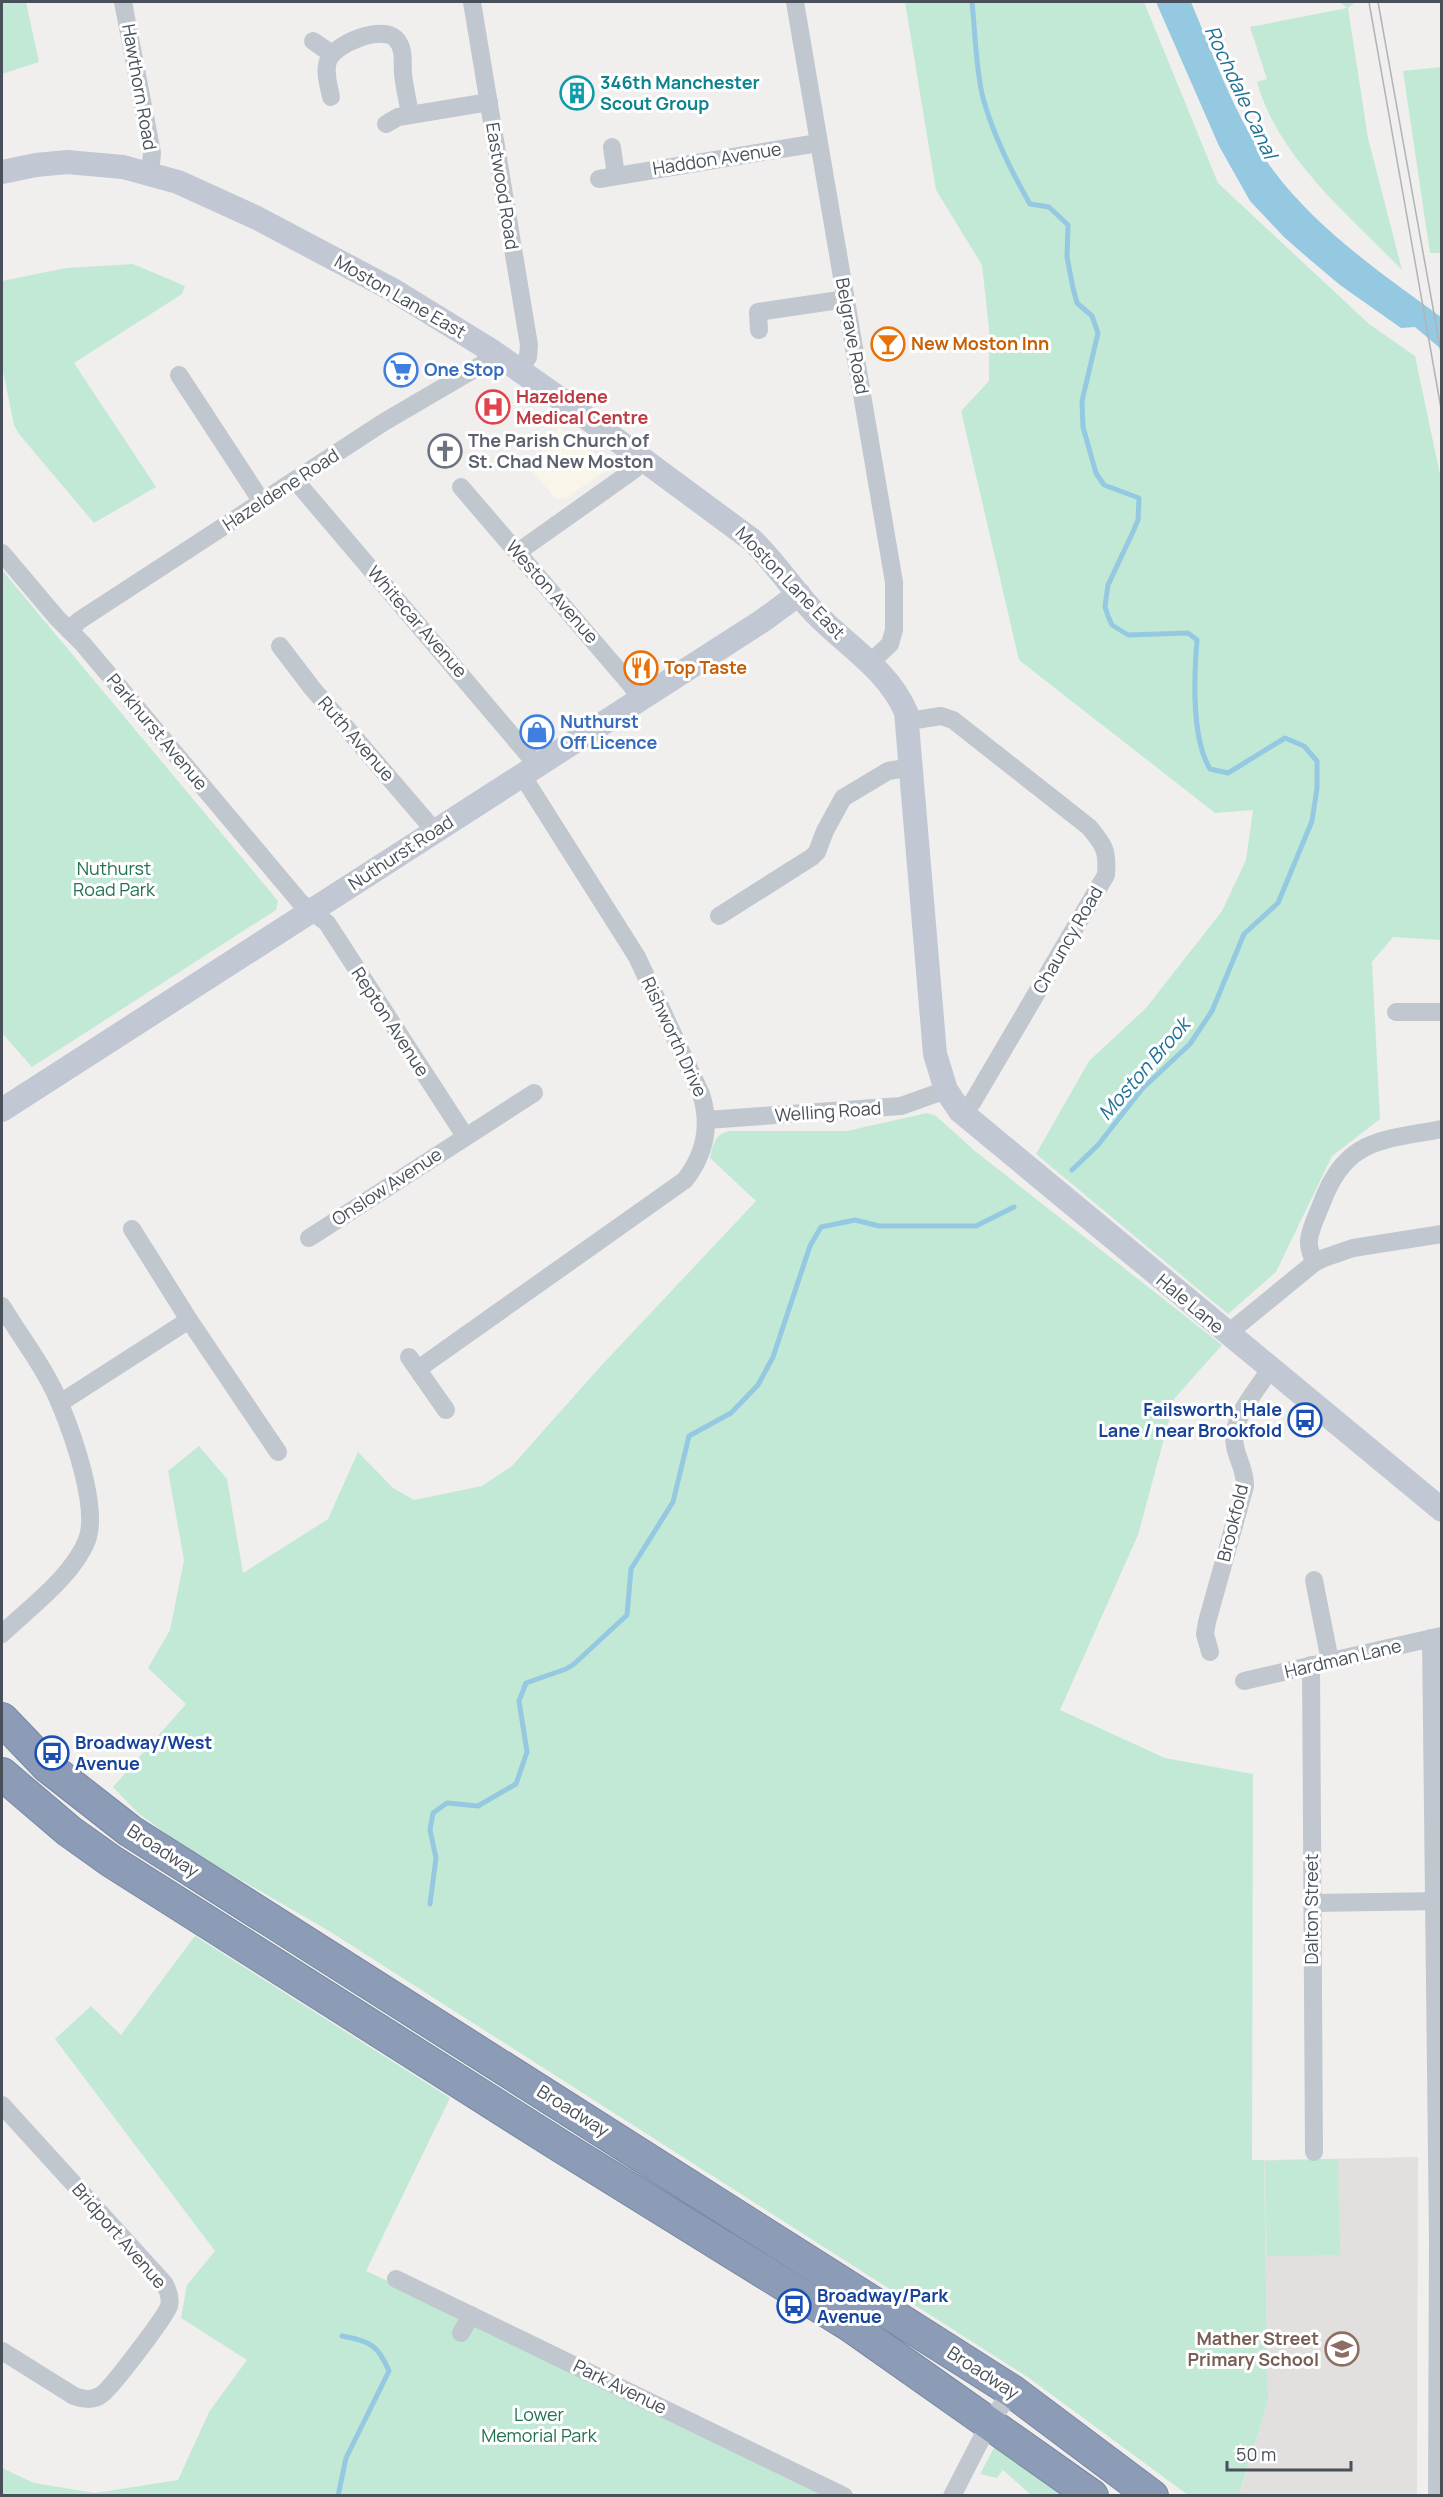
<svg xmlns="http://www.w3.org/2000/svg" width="1443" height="2497" viewBox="0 0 1443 2497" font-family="Manrope,sans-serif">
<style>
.commercial{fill:#f9f6e9}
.education{fill:#e1e0df}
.green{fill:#c2e9d5}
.water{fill:#94c9e1}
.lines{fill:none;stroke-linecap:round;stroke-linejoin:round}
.stream{stroke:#94c9e1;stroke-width:5}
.highway-casing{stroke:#7787a3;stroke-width:34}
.street{stroke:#c1c7ce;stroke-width:18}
.secondary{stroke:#c1c8d3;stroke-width:24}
.highway{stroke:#8c9cb7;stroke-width:32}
.tram{stroke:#b1b3b8;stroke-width:1.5}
.labels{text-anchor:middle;stroke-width:6;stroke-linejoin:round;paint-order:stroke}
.culture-label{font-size:18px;font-weight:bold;fill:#0d838f;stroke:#fff;text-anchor:start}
.street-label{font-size:18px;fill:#495059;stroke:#fff}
.food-label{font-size:18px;font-weight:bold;fill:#c56008;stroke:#fff;text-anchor:start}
.shop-label{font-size:18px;font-weight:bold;fill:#366cbe;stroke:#fff;text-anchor:start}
.health-label{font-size:18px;font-weight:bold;fill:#be3a42;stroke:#fff;text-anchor:start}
.worship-label{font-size:18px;font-weight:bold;fill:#5b616d;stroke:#fff;text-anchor:start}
.park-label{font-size:18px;fill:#227152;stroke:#fff}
.transit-label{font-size:18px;font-weight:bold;fill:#164399;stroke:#fff;text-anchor:start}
.education-label{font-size:18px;font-weight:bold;fill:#785e54;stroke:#fff;text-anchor:end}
.water-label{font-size:20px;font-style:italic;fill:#1e7197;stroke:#fff}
</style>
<rect width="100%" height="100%" fill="#f0efee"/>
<!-- commercial -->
<polygon class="commercial" points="559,427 612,466 565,499 555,498 525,462 543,450"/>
<!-- education -->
<polygon class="education" points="1418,2157 1417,2495 1239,2496 1268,2401 1264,2160"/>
<!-- green -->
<g class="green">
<polygon points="2,2 26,2 39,62 2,74"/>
<polygon points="905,2 1144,2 1218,183 1369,324 1415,356 1442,484 1441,940 1393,937 1372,962 1380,1119 1332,1156 1276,1272 1228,1314 1036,1154 1089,1061 1146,1008 1222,911 1246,860 1253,810 1215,813 1019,660 961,411 989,381 989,329 982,265 936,190"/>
<path d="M1340,2H1355L1348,8L1368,138L1402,270C1349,215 1278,158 1257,82L1267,79L1250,27L1347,8Z"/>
<polygon points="1441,67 1441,253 1430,253 1403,71"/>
<polygon points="133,264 185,286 182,294 74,363 156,487 94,523 19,434 14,425 2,366 2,281 66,268"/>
<polygon points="2,570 278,901 276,910 32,1067 2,1033"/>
<path d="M927,1113L936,1116L975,1151L1222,1345L1175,1398L1138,1535L1060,1710L1165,1758L1253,1774L1252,2160H1264L1268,2401L1239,2495H1188L1029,2378L329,1931L184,1847L138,1813L113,1787L186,1704L148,1668L170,1630L184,1560L168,1471L199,1446L227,1479L243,1573L328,1519L358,1452L393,1488L414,1500L482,1486L512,1466L599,1368L756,1201L710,1158C713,1145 714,1135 729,1131H847Z"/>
<polygon points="195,1936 450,2098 366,2271 856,2495 2,2496 2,2468 34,2483 95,2493 178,2480 209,2412 247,2360 181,2318 187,2285 215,2251 55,2039 91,2006 121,2035"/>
<polygon points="1338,2159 1340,2255 1267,2256 1265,2161"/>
<polygon points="996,2444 1069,2495 1031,2495 1003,2470 997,2478 980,2474"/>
</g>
<!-- water -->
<path class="water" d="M1156,2H1191C1215,59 1236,120 1273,170C1317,229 1382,274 1441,317V349L1415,327L1401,328L1340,285L1308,258L1284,237L1250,201L1219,146Z"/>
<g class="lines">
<!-- stream -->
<g class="stream">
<path d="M972,2C975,30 976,72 983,98C993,134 1011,171 1030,204L1049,207L1068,225L1067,257L1073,288L1077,303L1092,316L1098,333L1082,401L1083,427L1096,473L1104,485L1139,498L1138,520L1132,534L1108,585L1105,607L1108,616L1112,625L1128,635L1188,633L1197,640C1194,677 1191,737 1210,769L1228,773L1285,738L1304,746L1317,761V788L1312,821L1278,903L1244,934L1212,1011L1190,1044L1142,1089L1098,1145L1072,1170"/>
<polyline points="430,1904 436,1858 430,1830 433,1813 447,1803 478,1806 516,1784 527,1752 519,1701 526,1683 566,1669 574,1664 627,1615 631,1569 673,1502 689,1436 731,1413 758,1385 773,1357 810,1246 821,1227 855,1220 879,1226 976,1226 1014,1207"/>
<path d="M338,2496L346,2458L389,2371C378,2345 370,2341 342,2336"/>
</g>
<defs>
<g id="highway">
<polyline points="2,1719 47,1766 130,1831 1012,2391 1152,2496"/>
<polyline points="2,1774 69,1831 111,1861 562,2147 851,2326 1092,2496"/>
</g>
</defs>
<!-- highway casing -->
<use href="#highway" class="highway-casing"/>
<!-- street -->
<g class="street">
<polyline points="123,2 152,153 150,173"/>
<polyline points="472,2 529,345 528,357 520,369"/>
<polyline points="795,2 894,582 894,630 890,644 870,663"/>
<polyline points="313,41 332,54"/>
<path d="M331,97C329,86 324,73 328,61C334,44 382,24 396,39C405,49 402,61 403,73C404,87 408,101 410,114"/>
<polyline points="386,124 398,117 489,102"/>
<polyline points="612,147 616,176"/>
<polyline points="599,179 818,143"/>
<polyline points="759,330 758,312 846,299"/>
<polyline points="179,375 262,502"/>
<polyline points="295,480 537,765"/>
<polyline points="461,487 631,685 640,699"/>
<polyline points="518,552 635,469 643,458"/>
<polyline points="2,553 57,618 83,644 300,902 327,923 465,1136"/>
<polyline points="69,630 80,620 384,422 483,364 492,351"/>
<polyline points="280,646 312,688 427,822 433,832"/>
<path d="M909,721L941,716L953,720L1089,827C1104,845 1108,850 1106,875L972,1103L960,1111"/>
<polyline points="719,916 812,857 817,852 825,831 843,798 888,771 912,767"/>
<polyline points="1396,1012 1442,1012"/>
<polyline points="707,1120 901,1106 946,1090"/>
<polyline points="132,1229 189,1320 278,1452"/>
<polyline points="309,1238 534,1093"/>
<path d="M1314,1263C1312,1256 1308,1247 1309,1240C1310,1229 1317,1215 1321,1205C1345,1138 1380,1141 1442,1129"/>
<path d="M2,1306C21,1338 46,1369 60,1404C73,1435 99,1508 87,1540C73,1576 29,1608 2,1634"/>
<polyline points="1228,1336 1237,1326 1314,1263 1324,1258 1353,1248 1442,1234"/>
<polyline points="409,1357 446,1410"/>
<path d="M418,1369L685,1180C705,1154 711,1125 701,1094L637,957L522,775"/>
<polyline points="60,1403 189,1320"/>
<polyline points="1314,1580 1330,1661"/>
<polyline points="1431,1638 1438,2241 1437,2496"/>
<path d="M1210,1652L1205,1634L1207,1622L1245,1486C1245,1468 1238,1462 1235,1446C1229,1419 1258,1389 1271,1368"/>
<polyline points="1311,1665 1314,2152"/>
<polyline points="1244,1681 1441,1636"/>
<polyline points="1312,1903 1442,1901"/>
<path d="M2,2105L164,2283C168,2290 171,2298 169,2306C166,2316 110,2390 101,2395C92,2401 83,2399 74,2396L2,2351"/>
<polyline points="396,2279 844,2496"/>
<polyline points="461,2333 471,2315"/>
<polyline points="952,2496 990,2422 1012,2391"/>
</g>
<!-- secondary -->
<g class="secondary">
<path d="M2,172L36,165L67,162L123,167L178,182L257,218L393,290L492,351L576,410L752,540C776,563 793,591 816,614C847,646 888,670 906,712L935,1054L946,1090L960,1111L1442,1510"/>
<polyline points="2,1110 762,621 799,594"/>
</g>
<!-- highway -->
<use href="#highway" class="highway"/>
<!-- tram -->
<g class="tram">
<polyline points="1369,2 1442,414"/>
<polyline points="1378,2 1442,358"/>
</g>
</g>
<!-- icons -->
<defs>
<symbol id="building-ring" viewBox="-11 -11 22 22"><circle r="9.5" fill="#fff" stroke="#0f9aa8" stroke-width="1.5"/><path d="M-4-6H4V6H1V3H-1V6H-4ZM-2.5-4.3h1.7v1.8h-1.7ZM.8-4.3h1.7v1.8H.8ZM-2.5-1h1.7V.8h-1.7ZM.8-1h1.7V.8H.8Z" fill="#0f9aa8"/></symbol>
<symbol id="bar-ring" viewBox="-11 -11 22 22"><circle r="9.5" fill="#fff" stroke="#e8710a" stroke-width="1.5"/><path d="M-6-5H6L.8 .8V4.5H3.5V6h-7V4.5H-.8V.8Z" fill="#e8710a"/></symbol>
<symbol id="supermarket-ring" viewBox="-11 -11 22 22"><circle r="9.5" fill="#fff" stroke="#3f7fe0" stroke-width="1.5"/><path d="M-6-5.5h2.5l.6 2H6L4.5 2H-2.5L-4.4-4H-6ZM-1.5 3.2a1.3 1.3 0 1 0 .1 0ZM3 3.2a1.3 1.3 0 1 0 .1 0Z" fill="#3f7fe0"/></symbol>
<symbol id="hospital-ring" viewBox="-11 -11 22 22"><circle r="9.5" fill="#fff" stroke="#e0444e" stroke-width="1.5"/><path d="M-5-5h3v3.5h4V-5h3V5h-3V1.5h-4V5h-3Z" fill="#e0444e"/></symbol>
<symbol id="church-ring" viewBox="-11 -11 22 22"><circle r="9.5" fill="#fff" stroke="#6b7280" stroke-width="1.5"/><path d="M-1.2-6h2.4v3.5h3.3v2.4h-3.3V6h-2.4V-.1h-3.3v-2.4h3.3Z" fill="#6b7280"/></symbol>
<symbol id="restaurant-ring" viewBox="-11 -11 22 22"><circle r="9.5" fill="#fff" stroke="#e8710a" stroke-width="1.5"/><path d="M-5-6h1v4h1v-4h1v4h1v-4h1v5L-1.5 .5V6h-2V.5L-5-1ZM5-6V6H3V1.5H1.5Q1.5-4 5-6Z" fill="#e8710a"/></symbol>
<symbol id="shop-ring" viewBox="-11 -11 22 22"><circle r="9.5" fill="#fff" stroke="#3f7fe0" stroke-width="1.5"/><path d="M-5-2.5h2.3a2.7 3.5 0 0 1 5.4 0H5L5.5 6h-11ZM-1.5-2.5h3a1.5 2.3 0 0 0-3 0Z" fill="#3f7fe0"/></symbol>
<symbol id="bus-ring" viewBox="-11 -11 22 22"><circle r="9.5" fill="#fff" stroke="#1a4fb4" stroke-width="1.5"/><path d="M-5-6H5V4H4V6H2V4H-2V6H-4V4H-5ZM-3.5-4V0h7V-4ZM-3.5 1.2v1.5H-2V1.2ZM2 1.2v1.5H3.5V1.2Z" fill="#1a4fb4"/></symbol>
<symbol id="school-ring" viewBox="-11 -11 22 22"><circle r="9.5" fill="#fff" stroke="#8d6e63" stroke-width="1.5"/><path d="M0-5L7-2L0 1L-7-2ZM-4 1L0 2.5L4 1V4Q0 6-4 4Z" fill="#8d6e63"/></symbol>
</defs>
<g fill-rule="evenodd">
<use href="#building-ring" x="558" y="74" width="38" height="38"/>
<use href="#bar-ring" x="869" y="325" width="38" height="38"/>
<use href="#supermarket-ring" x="382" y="351" width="38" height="38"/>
<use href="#hospital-ring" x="474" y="388" width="38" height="38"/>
<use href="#church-ring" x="426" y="432" width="38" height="38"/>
<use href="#restaurant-ring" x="622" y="649" width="38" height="38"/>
<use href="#shop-ring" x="518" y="713" width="38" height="38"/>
<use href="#bus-ring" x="1286" y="1401" width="38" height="38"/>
<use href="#bus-ring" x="33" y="1734" width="38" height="38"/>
<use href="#bus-ring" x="775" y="2287" width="38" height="38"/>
<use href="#school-ring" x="1323" y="2330" width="38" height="38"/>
</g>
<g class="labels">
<!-- culture labels -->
<g class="culture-label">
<text x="600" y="89">346th Manchester<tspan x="600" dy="21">Scout Group</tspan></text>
</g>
<!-- street labels -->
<g class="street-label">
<text transform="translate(139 87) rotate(80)" y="6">Hawthorn Road</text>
<text transform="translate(717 159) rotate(-9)" y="6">Haddon Avenue</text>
<text transform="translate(502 186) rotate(81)" y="6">Eastwood Road</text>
<text transform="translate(400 297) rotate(30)" y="6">Moston Lane East</text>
<text transform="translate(852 336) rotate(80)" y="6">Belgrave Road</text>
<text transform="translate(281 490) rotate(-33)" y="6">Hazeldene Road</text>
<text transform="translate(790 583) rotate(46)" y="6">Moston Lane East</text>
<text transform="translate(552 592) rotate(49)" y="6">Weston Avenue</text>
<text transform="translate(417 622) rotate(49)" y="6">Whitecar Avenue</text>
<text transform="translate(157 732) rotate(50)" y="6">Parkhurst Avenue</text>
<text transform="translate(356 739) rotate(49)" y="6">Ruth Avenue</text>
<text transform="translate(401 853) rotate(-33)" y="6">Nuthurst Road</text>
<text transform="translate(1068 940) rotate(-60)" y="6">Chauncy Road</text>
<text transform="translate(390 1022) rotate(57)" y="6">Repton Avenue</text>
<text transform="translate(674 1037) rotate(65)" y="6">Rishworth Drive</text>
<text transform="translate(828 1112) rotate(-4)" y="6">Welling Road</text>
<text transform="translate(387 1187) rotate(-33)" y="6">Onslow Avenue</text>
<text transform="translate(1190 1304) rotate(40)" y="6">Hale Lane</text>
<text transform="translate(1233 1523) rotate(-76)" y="6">Brookfold</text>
<text transform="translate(1343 1659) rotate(-13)" y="6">Hardman Lane</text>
<text transform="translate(163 1851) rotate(33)" y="6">Broadway</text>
<text transform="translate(1312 1909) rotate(-90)" y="6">Dalton Street</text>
<text transform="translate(573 2111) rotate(32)" y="6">Broadway</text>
<text transform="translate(119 2236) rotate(49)" y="6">Bridport Avenue</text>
<text transform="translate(983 2373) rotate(33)" y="6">Broadway</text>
<text transform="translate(620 2387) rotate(26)" y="6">Park Avenue</text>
</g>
<!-- food labels -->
<g class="food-label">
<text x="911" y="350">New Moston Inn</text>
<text x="664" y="674">Top Taste</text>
</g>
<!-- shop labels -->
<g class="shop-label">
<text x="424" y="376">One Stop</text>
<text x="560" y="728">Nuthurst<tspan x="560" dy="21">Off Licence</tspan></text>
</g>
<!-- health labels -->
<g class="health-label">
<text x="516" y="403">Hazeldene<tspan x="516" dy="21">Medical Centre</tspan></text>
</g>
<!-- worship labels -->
<g class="worship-label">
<text x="468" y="447">The Parish Church of<tspan x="468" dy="21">St. Chad New Moston</tspan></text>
</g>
<!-- park labels -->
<g class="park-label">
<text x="114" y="875">Nuthurst<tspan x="114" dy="21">Road Park</tspan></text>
<text x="539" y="2421">Lower<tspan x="539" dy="21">Memorial Park</tspan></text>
</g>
<!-- transit labels -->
<g class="transit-label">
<text x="1282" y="1416" text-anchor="end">Failsworth, Hale<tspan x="1282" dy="21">Lane / near Brookfold</tspan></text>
<text x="75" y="1749">Broadway/West<tspan x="75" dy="21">Avenue</tspan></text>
<text x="817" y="2302">Broadway/Park<tspan x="817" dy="21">Avenue</tspan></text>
</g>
<!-- education labels -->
<g class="education-label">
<text x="1319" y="2345">Mather Street<tspan x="1319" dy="21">Primary School</tspan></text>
</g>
<!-- water labels -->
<g class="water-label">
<text transform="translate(1241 92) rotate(65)" y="7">Rochdale Canal</text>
<text transform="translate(1144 1069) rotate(-49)" y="7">Moston Brook</text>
</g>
</g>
<!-- border -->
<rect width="1443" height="2497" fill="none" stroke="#495059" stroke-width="6"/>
<!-- scale -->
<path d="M1227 2461v9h124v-9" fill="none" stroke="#495059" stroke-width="3"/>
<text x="1236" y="2461" font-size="18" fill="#495059" stroke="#ffffff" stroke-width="4.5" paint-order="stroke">50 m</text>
</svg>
